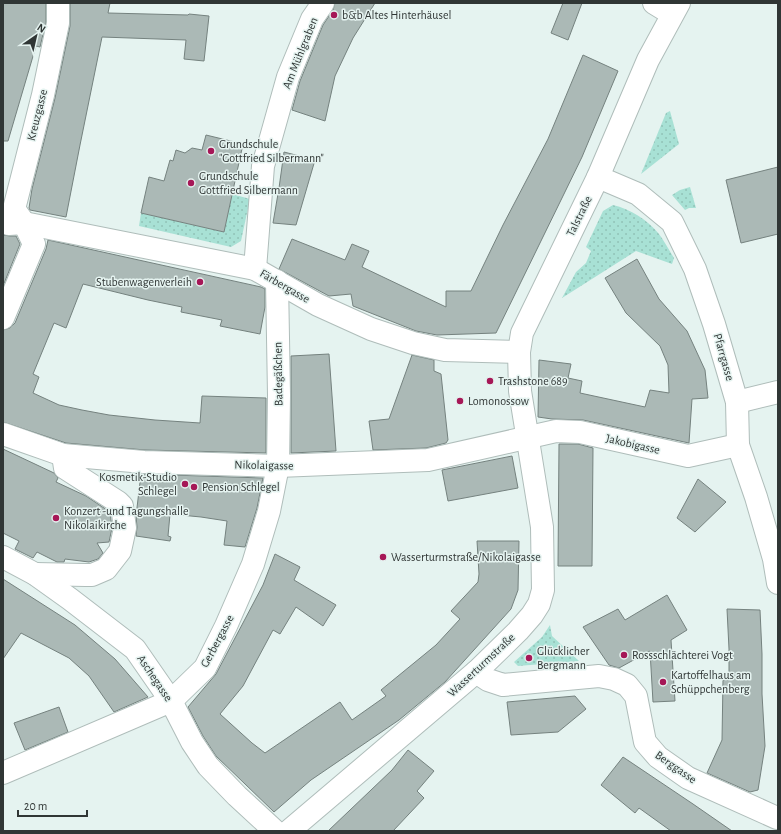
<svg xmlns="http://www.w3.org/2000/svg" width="781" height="834" viewBox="0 0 781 834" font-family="'Alegreya Sans',sans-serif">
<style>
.grass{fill:url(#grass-dots)}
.building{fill:#abb9b6;stroke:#75827f}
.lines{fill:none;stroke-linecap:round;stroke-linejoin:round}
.minor-casing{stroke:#afbdba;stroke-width:24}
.minor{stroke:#fff;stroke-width:22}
.poi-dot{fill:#a61757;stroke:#e5f3f0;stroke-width:1.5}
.labels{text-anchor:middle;stroke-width:3;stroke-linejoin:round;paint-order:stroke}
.poi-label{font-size:12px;fill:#303635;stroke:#e5f3f0;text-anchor:start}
.street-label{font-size:12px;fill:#303635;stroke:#e5f3f0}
</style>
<defs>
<pattern id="grass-dots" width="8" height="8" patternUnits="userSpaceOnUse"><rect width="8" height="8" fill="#a8e1d5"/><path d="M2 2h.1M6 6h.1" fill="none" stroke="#91c2b7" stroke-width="1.8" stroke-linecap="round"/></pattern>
</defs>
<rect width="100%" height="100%" fill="#e5f3f0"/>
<!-- grass -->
<g class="grass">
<polygon points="670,111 679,144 641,174 666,113"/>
<polygon points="690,187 696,208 689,208 685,210 672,195 680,190"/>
<polygon points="232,194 250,199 241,241 231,247 139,226 141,213 224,232"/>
<path d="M613,205C630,209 648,220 659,234C664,241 669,250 674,258L672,264L636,251L562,298L576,272L586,263L591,251L586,247L603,211Z"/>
<polygon points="550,625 552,636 579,661 518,666 514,662 542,637"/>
</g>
<!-- building -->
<g class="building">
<polygon points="3,3 46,3 46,22 40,47 36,46 8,141 3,141"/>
<polygon points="70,3 110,3 108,13 188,15 189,14 209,16 204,61 184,59 186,40 102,37 80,145 66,217 30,210 29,208 32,189 55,98 70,26"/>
<polygon points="335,3 375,3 353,38 335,76 325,121 292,110 300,81 323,25 333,10"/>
<polygon points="563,3 582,3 568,40 551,33"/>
<polygon points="583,55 618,71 582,157 562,198 496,333 437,335 416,331 353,306 351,294 329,296 279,269 292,239 345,260 352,244 369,251 362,267 446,307 446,291 471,291 503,225 548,139"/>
<polygon points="206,135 243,144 224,232 141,213 149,177 164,181 170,160 173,161 176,150 185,153 192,148 202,150"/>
<polygon points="284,152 315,160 296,225 273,223 279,188"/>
<polygon points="778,167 778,234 741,243 726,180"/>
<polygon points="3,235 10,236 16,236 20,244 3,286"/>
<polygon points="48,240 261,287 265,289 265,307 260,334 220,326 222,320 181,312 182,307 148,300 83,284 66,328 54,323 33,374 39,377 33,393 59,405 82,410 109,415 155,420 200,423 202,396 266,398 266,453 145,450 66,443 3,422 3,330 10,328 15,323 46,249"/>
<polygon points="637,259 659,299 687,331 705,370 708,398 692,399 689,443 583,420 552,419 538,417 539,360 571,364 568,378 582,381 580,393 645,407 650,390 669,393 668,365 660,346 626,313 605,278"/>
<polygon points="329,354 336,451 291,453 291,356"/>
<polygon points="412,355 434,360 434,371 441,374 448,440 446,443 426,448 373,450 369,421 389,419"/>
<polygon points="559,444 578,444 593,448 592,566 558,566"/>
<polygon points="3,449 54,473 58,478 56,482 86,496 110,512 112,528 109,542 97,543 103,553 98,559 89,562 65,559 64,562 57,562 37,552 33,558 15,549 19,541 3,533"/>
<polygon points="512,456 518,488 448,501 442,470"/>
<polygon points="141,474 263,478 257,508 245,547 224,545 227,521 201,517 170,514 168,536 171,537 170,541 136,536 137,527 136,516"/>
<polygon points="698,479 726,502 695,532 677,518"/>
<polygon points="477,541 519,541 518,590 511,609 445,682 399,720 311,780 274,812 216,756 203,736 188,707 216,674 263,585 275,554 300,567 294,580 336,605 323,626 296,607 280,634 273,630 243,686 220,714 252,743 265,753 340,702 352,720 386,696 381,690 436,645 460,619 451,611 478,582 479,574"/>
<polygon points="3,579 75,625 115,659 148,697 114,712 89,676 69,658 21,633 3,659"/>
<polygon points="667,595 687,630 671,640 675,701 653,702 650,651 619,668 609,665 583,627 618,609 625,620"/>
<polygon points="727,609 760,610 762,654 762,694 765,746 758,790 750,792 707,773 722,740 723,680 729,680 729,649"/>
<polygon points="575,696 586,709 558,732 511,735 507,702"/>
<polygon points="59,707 68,732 25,750 14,723"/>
<polygon points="408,750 434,771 417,791 424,798 393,831 328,831 392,770"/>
<polygon points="623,757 693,804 732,831 671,831 639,808 635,813 601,785"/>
</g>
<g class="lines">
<defs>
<g id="minor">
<polyline points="654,3 672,14"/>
<polyline points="598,177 638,194 672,222 695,269 714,324 737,402 738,445 756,497 774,559 778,583"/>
<polyline points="3,220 9,224 24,223 255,269 318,305 371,329 413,343 445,350 519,352"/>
<polyline points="255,269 263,166 288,77 312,19 323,3"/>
<polyline points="3,318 34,244 24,223 14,209 43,95 58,23 58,3"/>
<polyline points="737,402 778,392"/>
<polyline points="3,434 63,455 144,462 278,466 428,460 556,431 580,432 688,456 738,445"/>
<polyline points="3,557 35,574 70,599 135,649 171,701 192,742 208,766 237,796 275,831"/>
<polyline points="35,574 86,575 92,575 106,569 120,551 125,528 122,506 118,502 65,468 63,455"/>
<polyline points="476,672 488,680 503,685 599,676 614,679 627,685 636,696 645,742 658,757 688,778 777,818"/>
<polyline points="3,773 171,701 205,668 226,626 253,564 269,511 278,466 279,395 277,281"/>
<polyline points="289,831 476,672 518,631 532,615 539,604 543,590 542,527 520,391 519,352 522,333 598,177 648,60 679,3"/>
</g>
</defs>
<!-- minor casing -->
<use href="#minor" class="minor-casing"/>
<!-- minor -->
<use href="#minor" class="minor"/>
</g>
<!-- markers -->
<g class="poi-dot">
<circle cx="334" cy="15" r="4"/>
<circle cx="211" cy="151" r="4"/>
<circle cx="191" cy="183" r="4"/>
<circle cx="200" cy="282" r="4"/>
<circle cx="490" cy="381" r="4"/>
<circle cx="460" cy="401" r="4"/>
<circle cx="185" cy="484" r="4"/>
<circle cx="194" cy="487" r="4"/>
<circle cx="56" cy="518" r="4"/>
<circle cx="383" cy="557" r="4"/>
<circle cx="624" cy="655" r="4"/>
<circle cx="529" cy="658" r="4"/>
<circle cx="663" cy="682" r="4"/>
</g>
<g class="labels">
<!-- poi labels -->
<g class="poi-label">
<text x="342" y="19">b&amp;b Altes Hinterhäusel</text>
<text x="219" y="148">Grundschule<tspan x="219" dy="14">"Gottfried Silbermann"</tspan></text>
<text x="199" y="180">Grundschule<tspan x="199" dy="14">Gottfried Silbermann</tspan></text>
<text x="192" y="286" text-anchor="end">Stubenwagenverleih</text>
<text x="498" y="385">Trashstone 689</text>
<text x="468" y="405">Lomonossow</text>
<text x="177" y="481" text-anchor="end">Kosmetik-Studio<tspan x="177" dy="14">Schlegel</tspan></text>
<text x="202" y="491">Pension Schlegel</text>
<text x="64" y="515">Konzert -und Tagungshalle<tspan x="64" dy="14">Nikolaikirche</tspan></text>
<text x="391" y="561">Wasserturmstraße/Nikolaigasse</text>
<text x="537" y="655">Glücklicher<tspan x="537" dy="14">Bergmann</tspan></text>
<text x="632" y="659">Rossschlächterei Vogt</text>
<text x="671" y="679">Kartoffelhaus am<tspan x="671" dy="14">Schüppchenberg</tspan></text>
</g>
<!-- street labels -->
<g class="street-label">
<text transform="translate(300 53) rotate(-68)" y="4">Am Mühlgraben</text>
<text transform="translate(37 115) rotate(-76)" y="4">Kreuzgasse</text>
<text transform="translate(579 216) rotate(-64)" y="4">Talstraße</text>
<text transform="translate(285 286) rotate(30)" y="4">Färbergasse</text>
<text transform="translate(724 357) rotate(74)" y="4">Pfarrgasse</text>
<text transform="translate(278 374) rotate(-91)" y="4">Badegäßchen</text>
<text transform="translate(633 444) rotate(13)" y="4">Jakobigasse</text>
<text transform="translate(264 465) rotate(1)" y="4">Nikolaigasse</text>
<text transform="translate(217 641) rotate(-62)" y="4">Gerbergasse</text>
<text transform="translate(481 665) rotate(-43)" y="4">Wasserturmstraße</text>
<text transform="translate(155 678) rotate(56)" y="4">Aschegasse</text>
<text transform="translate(676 767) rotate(35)" y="4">Berggasse</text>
</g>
</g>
<!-- border -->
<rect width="781" height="834" fill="none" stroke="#303635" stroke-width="8"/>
<!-- north arrow -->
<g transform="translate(36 36) rotate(34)" stroke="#e5f3f0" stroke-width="3" paint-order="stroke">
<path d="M0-3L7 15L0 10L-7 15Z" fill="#303635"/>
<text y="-6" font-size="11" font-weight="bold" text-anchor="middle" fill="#303635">N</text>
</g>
<!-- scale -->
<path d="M18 810v6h69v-6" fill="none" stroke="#303635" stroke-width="2"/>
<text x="24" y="810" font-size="12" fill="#303635" stroke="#e5f3f0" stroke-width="3" paint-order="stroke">20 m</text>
</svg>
